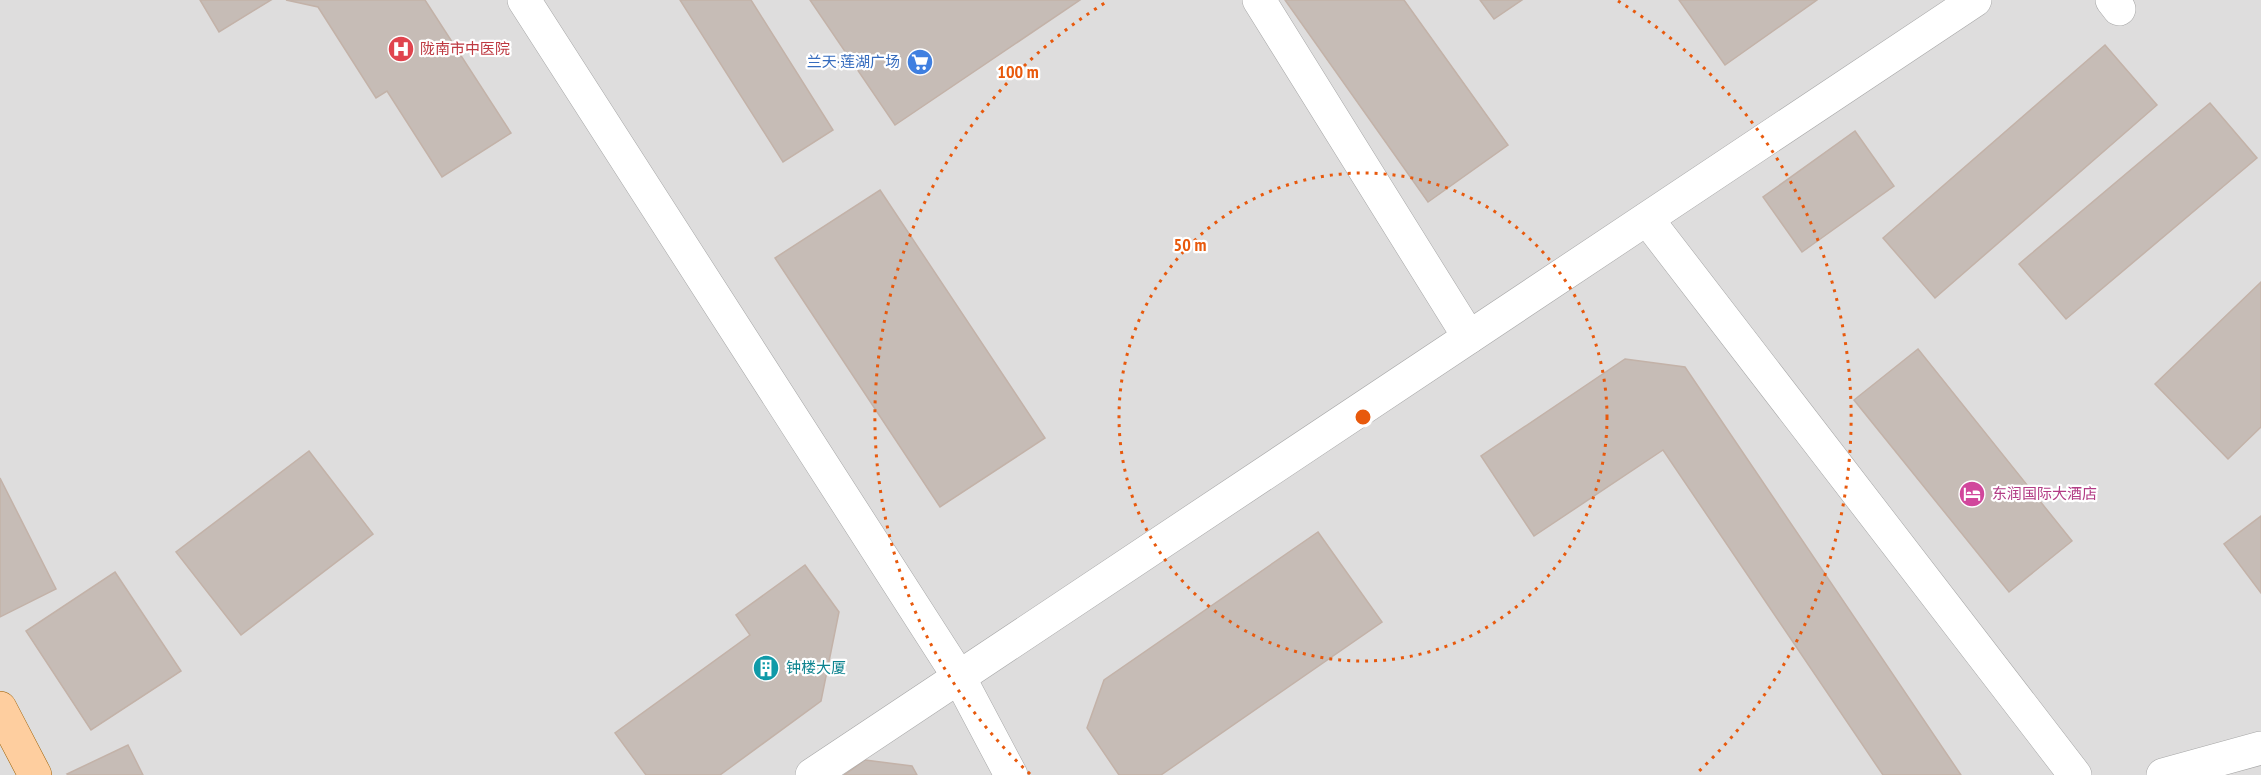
<svg xmlns="http://www.w3.org/2000/svg" width="2261" height="775" viewBox="0 0 2261 775" font-family="'PT Sans Narrow','Noto Sans SC',sans-serif">
<style>
.residential{fill:#dedddd}
.building{fill:#c6bcb6;stroke:#c3b2a8;stroke-width:1.5}
.lines{fill:none;stroke-linecap:round;stroke-linejoin:round}
.minor-casing{stroke:#a7a7a7;stroke-width:34}
.major-casing{stroke:#9d5e00;stroke-width:34}
.minor{stroke:#fff;stroke-width:33}
.major{stroke:#fece9f;stroke-width:33}
.ring{fill:none;stroke:#e8590c;stroke-width:3;stroke-dasharray:3 6}
.labels{text-anchor:middle;stroke-width:4.5;stroke-linejoin:round;paint-order:stroke}
.health-label{font-size:15px;fill:#be3a42;stroke:#fff;text-anchor:start}
.shop-label{font-size:15px;fill:#366cbe;stroke:#fff;text-anchor:end}
.hotel-label{font-size:15px;fill:#b23c85;stroke:#fff;text-anchor:start}
.culture-label{font-size:15px;fill:#0d838f;stroke:#fff;text-anchor:start}
.centre{fill:#e8590c;stroke:#fff;stroke-width:3}
.ring-label{font-size:18px;text-anchor:middle;font-weight:bold;fill:#e8590c;stroke:#fff;stroke-width:4.5;stroke-linejoin:round;paint-order:stroke}
</style>
<rect width="100%" height="100%" fill="#f1ede7"/>
<!-- residential -->
<rect class="residential" x="0" y="0" width="2261" height="775"/>
<!-- building -->
<g class="building">
<polygon points="200,0 271,0 219,32"/>
<polygon points="286,0 425,0 511,133 442,177 387,91 376,98 318,7"/>
<polygon points="680,0 751,0 833,130 783,162"/>
<polygon points="810,0 1080,0 895,125"/>
<polygon points="1285,0 1404,0 1508,145 1428,202"/>
<polygon points="1480,0 1522,0 1494,19"/>
<polygon points="1679,0 1817,0 1725,65"/>
<polygon points="2105,45 2157,105 1935,298 1883,238"/>
<polygon points="2210,103 2257,158 2066,319 2019,264"/>
<polygon points="1855,131 1894,186 1802,252 1763,197"/>
<polygon points="880,190 1045,438 940,507 775,258"/>
<polygon points="2261,282 2261,427 2228,459 2155,384"/>
<polygon points="1918,349 2072,541 2009,592 1854,400"/>
<polygon points="1625,359 1685,367 1961,775 1883,775 1663,450 1534,536 1481,456"/>
<polygon points="309,451 373,534 241,635 176,552"/>
<polygon points="0,478 56,589 0,617"/>
<polygon points="2261,516 2261,593 2224,544"/>
<polygon points="1318,532 1382,622 1161,775 1119,775 1087,728 1104,680"/>
<polygon points="805,565 839,612 821,701 720,775 646,775 615,733 750,635 736,615"/>
<polygon points="115,572 181,671 91,730 26,631"/>
<polygon points="128,745 143,775 68,775 67,774"/>
<polygon points="865,760 912,766 917,775 844,775"/>
</g>
<g class="lines">
<defs>
<g id="minor">
<polyline points="524,0 959,677 1011,775"/>
<polyline points="1259,0 1469,337"/>
<polyline points="2112,0 2119,9"/>
<polyline points="1647,219 2075,775"/>
<polyline points="812,775 1975,0"/>
<polyline points="2163,775 2261,748"/>
</g>
<polyline id="major" points="0,708 35,775"/>
</defs>
<!-- minor casing -->
<use href="#minor" class="minor-casing"/>
<!-- major casing -->
<use href="#major" class="major-casing"/>
<!-- minor -->
<use href="#minor" class="minor"/>
<!-- major -->
<use href="#major" class="major"/>
</g>
<!-- distance rings -->
<g class="ring">
<circle cx="1363" cy="417" r="244"/>
<path d="M1030 774A488 488 0 0 1 1108 1M1618 1A488 488 0 0 1 1696 774"/>
</g>
<!-- icons -->
<defs>
<symbol id="hospital-disc" viewBox="-11 -11 22 22"><circle r="9.5" fill="#e0444e" stroke="#fff"/><path d="M-5-5h3v3.5h4V-5h3V5h-3V1.5h-4V5h-3Z" fill="#fff"/></symbol>
<symbol id="supermarket-disc" viewBox="-11 -11 22 22"><circle r="9.5" fill="#3f7fe0" stroke="#fff"/><path d="M-6-5.5h2.5l.6 2H6L4.5 2H-2.5L-4.4-4H-6ZM-1.5 3.2a1.3 1.3 0 1 0 .1 0ZM3 3.2a1.3 1.3 0 1 0 .1 0Z" fill="#fff"/></symbol>
<symbol id="hotel-disc" viewBox="-11 -11 22 22"><circle r="9.5" fill="#d1479c" stroke="#fff"/><path d="M-6-4.5h1.5V1H6V5H4.5V3h-9V5H-6ZM-4 0a1.8 1.8 0 1 1 3.6 0ZM.5 0V-2.5h3Q6-2.5 6 0Z" fill="#fff"/></symbol>
<symbol id="building-disc" viewBox="-11 -11 22 22"><circle r="9.5" fill="#0f9aa8" stroke="#fff"/><path d="M-4-6H4V6H1V3H-1V6H-4ZM-2.5-4.3h1.7v1.8h-1.7ZM.8-4.3h1.7v1.8H.8ZM-2.5-1h1.7V.8h-1.7ZM.8-1h1.7V.8H.8Z" fill="#fff"/></symbol>
</defs>
<g fill-rule="evenodd">
<use href="#hospital-disc" x="386" y="34" width="30" height="30"/>
<use href="#supermarket-disc" x="905" y="47" width="30" height="30"/>
<use href="#hotel-disc" x="1957" y="479" width="30" height="30"/>
<use href="#building-disc" x="751" y="653" width="30" height="30"/>
</g>
<g class="labels">
<!-- health labels -->
<g class="health-label">
<text x="420" y="54">陇南市中医院</text>
</g>
<!-- shop labels -->
<g class="shop-label">
<text x="900" y="67">兰天·莲湖广场</text>
</g>
<!-- hotel labels -->
<g class="hotel-label">
<text x="1992" y="499">东润国际大酒店</text>
</g>
<!-- culture labels -->
<g class="culture-label">
<text x="786" y="673">钟楼大厦</text>
</g>
</g>
<circle cx="1363" cy="417" r="9" class="centre"/>
<g class="ring-label">
<text x="1018" y="78">100 m</text>
<text x="1190" y="251">50 m</text>
</g>
</svg>
